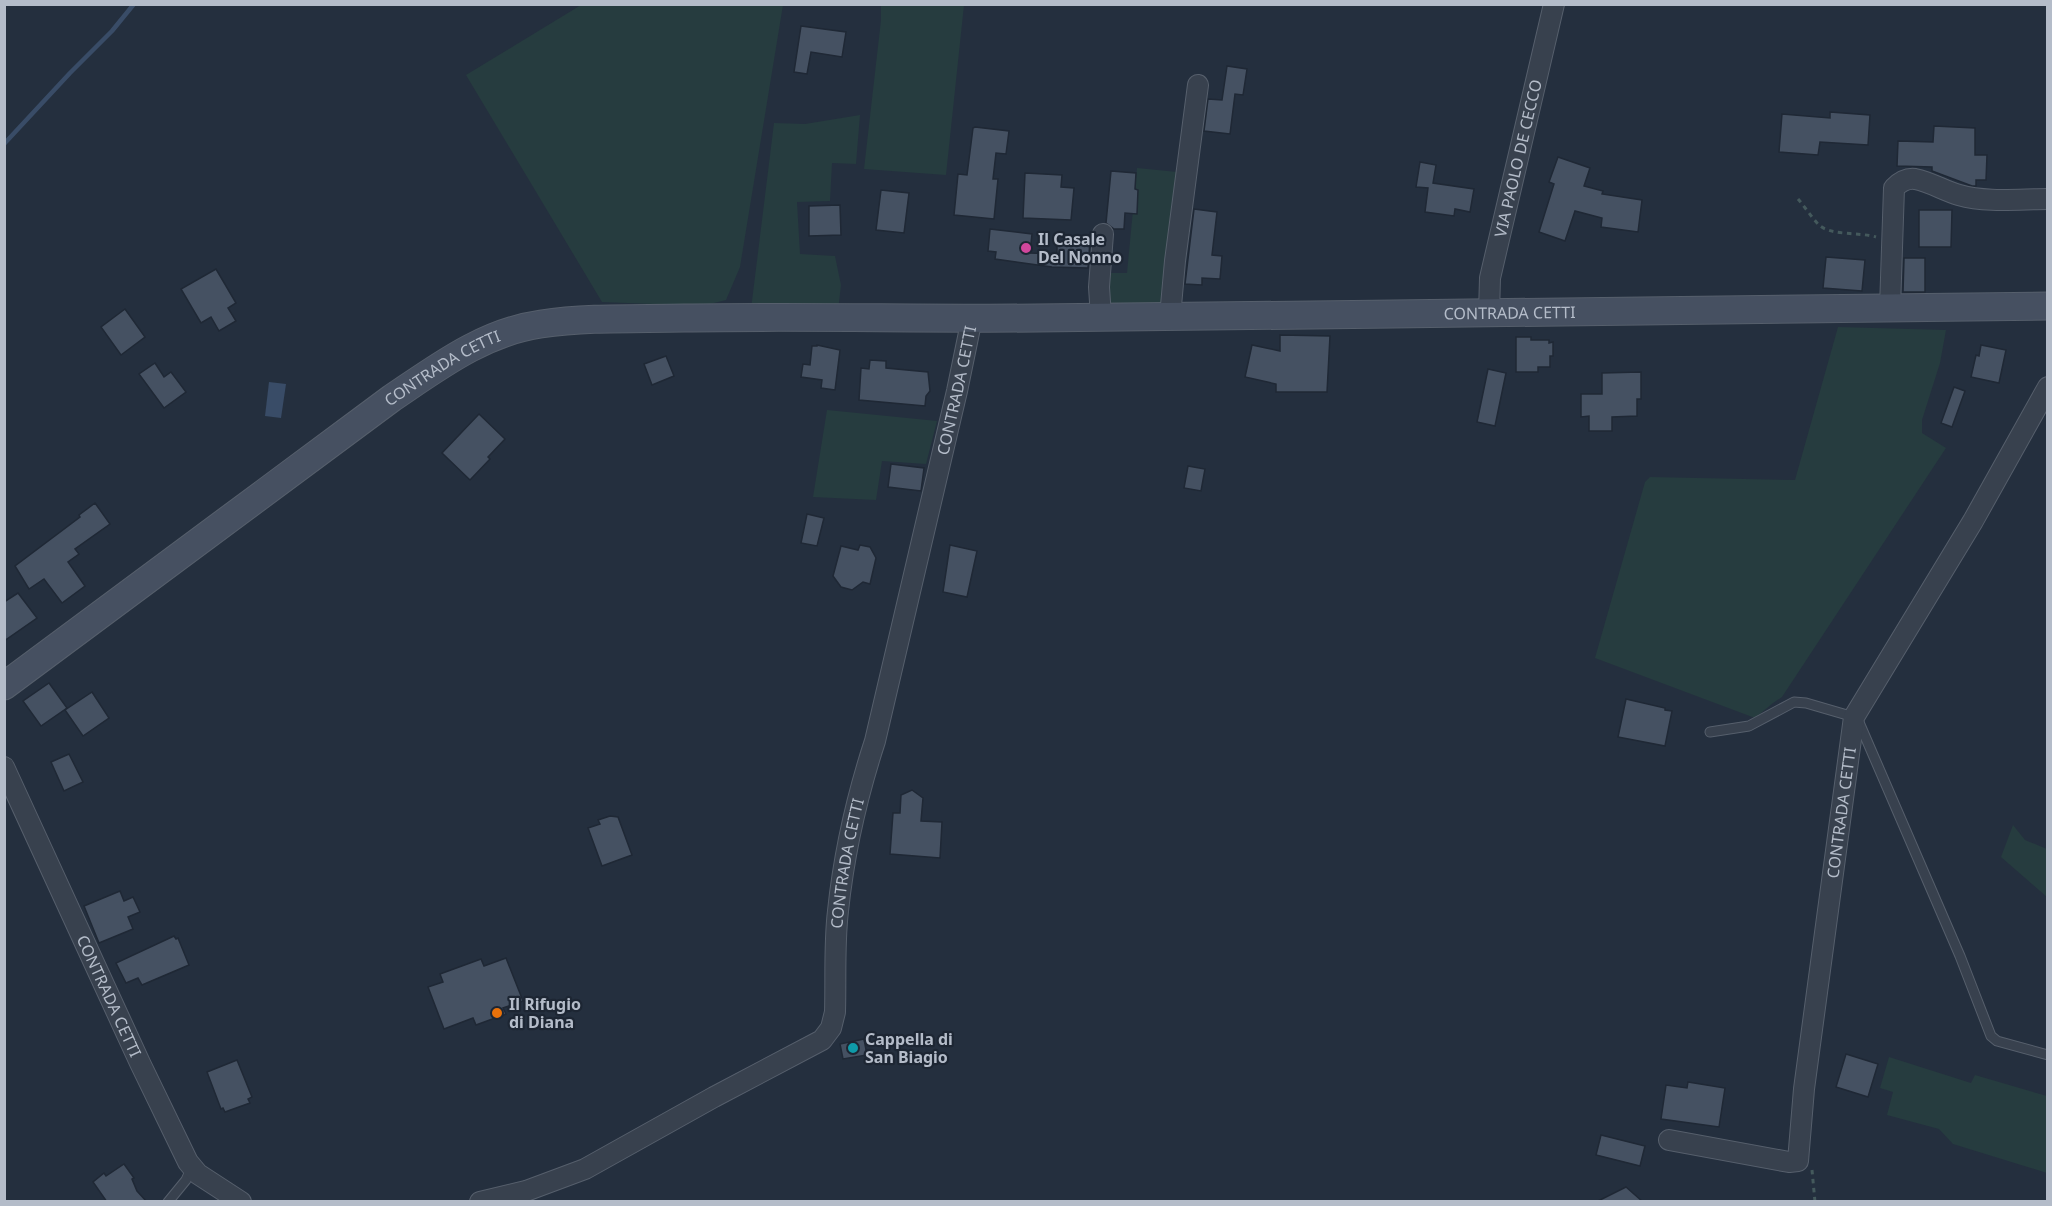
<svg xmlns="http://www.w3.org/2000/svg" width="2052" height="1206" viewBox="0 0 2052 1206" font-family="'Noto Sans',sans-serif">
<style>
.green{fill:#263c3f}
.water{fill:#394c67}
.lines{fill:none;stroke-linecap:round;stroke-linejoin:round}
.stream{stroke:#394c67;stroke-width:4.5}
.building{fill:#455162;stroke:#1f2835;stroke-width:1.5}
.lane-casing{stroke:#565f6c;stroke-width:11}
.street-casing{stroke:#565f6c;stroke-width:22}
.secondary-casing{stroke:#565f6c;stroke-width:29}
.path{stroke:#44595c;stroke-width:3;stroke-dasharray:4.5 4.5;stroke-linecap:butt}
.lane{stroke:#38414e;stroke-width:9}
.street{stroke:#38414e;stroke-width:20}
.secondary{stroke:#465061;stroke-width:27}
.hotel-dot{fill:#d1479c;stroke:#1d2633;stroke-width:2}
.food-dot{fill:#e8710a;stroke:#1d2633;stroke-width:2}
.culture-dot{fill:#0f9aa8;stroke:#1d2633;stroke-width:2}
.labels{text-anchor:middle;stroke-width:4.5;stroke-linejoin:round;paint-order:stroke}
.street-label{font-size:16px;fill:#b4bcc9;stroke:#1d2633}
.poi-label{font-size:16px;font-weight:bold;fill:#b4bcc9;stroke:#1d2633;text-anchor:start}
</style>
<rect width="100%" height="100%" fill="#242f3e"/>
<!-- green -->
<g class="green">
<polygon points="581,5 783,5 740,267 726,300 702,306 602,302 466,75"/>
<polygon points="881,5 964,5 946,175 864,169 881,20"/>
<polygon points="860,115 856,164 832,163 830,201 797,202 800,254 835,256 841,285 838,311 751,309 774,123 805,124"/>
<polygon points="1137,168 1177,172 1160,310 1106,310 1109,273 1127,273"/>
<polygon points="1838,327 1946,330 1940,363 1922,420 1922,433 1946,448 1782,697 1773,703 1755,718 1595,658 1645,482 1650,477 1795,480"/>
<polygon points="827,410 937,421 926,464 882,461 876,500 813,497"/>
<polygon points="2013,825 2025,840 2047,849 2047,897 2001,857"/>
<polygon points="1889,1057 1971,1083 1975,1075 2047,1096 2047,1173 1953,1144 1939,1129 1887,1115 1893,1092 1880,1088"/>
</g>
<!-- water -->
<polygon class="water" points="269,382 286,384 281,418 265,416"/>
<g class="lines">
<!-- stream -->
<polyline class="stream" points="4,144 70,73 112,31 134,4"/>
</g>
<!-- building -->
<g class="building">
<polygon points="801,26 846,32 842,57 811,52 807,74 794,72"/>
<polygon points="1227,66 1247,69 1243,95 1235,94 1230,134 1204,131 1208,99 1222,100"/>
<polygon points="1830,112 1870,115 1868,145 1820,142 1818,155 1779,152 1782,114 1830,118"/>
<polygon points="1934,126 1975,128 1975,155 1987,155 1986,180 1976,180 1976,186 1972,186 1932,171 1932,167 1897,166 1898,141 1933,142"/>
<polygon points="975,127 1009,131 1006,154 996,153 993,179 998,179 994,219 954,215 958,174 967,175 973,128"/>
<polygon points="1558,157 1590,168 1584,186 1603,191 1602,194 1642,200 1638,232 1601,227 1602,218 1575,211 1565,241 1539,232 1554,184 1549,182"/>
<polygon points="1420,162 1436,165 1433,183 1474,189 1470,212 1455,209 1454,216 1425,212 1428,188 1416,187"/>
<polygon points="1111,171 1136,173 1135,189 1138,190 1137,214 1125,213 1124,229 1114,229 1106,223"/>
<polygon points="1025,173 1062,175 1061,187 1074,188 1071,220 1023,218"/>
<polygon points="881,190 909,193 904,233 876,230"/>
<polygon points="840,205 841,235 809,236 809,206"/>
<polygon points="1194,209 1217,212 1212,255 1222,256 1220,279 1202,278 1202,285 1185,284"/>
<polygon points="1919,210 1952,210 1951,247 1919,247"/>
<polygon points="990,229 1032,234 1030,253 1057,254 1057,244 1062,244 1062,241 1090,241 1088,268 1052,267 995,259 996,252 988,251"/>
<polygon points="1826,257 1865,260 1862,291 1823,288"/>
<polygon points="1904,258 1925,258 1925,292 1903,292"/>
<polygon points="216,269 236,303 228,308 236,321 219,331 211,317 201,323 181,289"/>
<polygon points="125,309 145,337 121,355 101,327"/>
<polygon points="1280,335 1330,336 1327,392 1276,392 1276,384 1245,377 1252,345 1280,351"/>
<polygon points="1516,337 1531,337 1531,340 1549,340 1549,343 1553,342 1553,356 1550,356 1550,367 1538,367 1538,372 1516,372"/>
<polygon points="817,345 840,350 835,390 821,388 822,380 801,377 803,364 810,365 812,346 817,346"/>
<polygon points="1981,345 2006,350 1999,383 1971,377 1976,355 1979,356"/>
<polygon points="666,356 674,376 652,385 644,364"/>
<polygon points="870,360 886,361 886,368 928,372 930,391 926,396 925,406 859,400 861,368 869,369"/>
<polygon points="155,363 164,377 171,372 186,392 164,408 139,374"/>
<polygon points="1488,369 1506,373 1495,426 1477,422"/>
<polygon points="1641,372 1641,399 1637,399 1637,416 1612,417 1612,431 1589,431 1589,416 1581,417 1581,394 1602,394 1602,373"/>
<polygon points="1954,387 1965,391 1952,427 1941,423"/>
<polygon points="479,414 505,439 488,457 490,459 470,480 442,453"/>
<polygon points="891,464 924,468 921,491 888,487"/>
<polygon points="1188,466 1205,469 1201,491 1184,488"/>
<polygon points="95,503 110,524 75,549 79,554 68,562 85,586 62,603 44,579 29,589 15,566 80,517 79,515"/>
<polygon points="807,514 824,518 817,546 801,543"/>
<polygon points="860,545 870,547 876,558 870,584 863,582 852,590 841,587 833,576 841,546 858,550"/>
<polygon points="950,545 977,551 967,597 943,592"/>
<polygon points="18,593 37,618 4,641 4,602"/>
<polygon points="49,683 67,708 41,726 23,701"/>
<polygon points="92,692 109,718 83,736 65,710"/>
<polygon points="1626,699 1665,708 1665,710 1672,711 1665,746 1618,737"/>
<polygon points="69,754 83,782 64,791 51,762"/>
<polygon points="912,790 923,798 921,821 942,822 940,858 890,854 893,813 900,813 901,795"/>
<polygon points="610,816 618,817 632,855 602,866 588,828 600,824 598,820"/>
<polygon points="120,891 124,901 133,897 140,912 128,917 133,929 99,943 84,906"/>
<polygon points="174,936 176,939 178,938 189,965 142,985 138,978 126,983 116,963"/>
<polygon points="506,958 523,1001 503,1008 506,1014 476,1025 473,1018 444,1029 428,987 443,982 440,974 481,959 484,966"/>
<polygon points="864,1039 867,1055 843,1059 840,1044"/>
<polygon points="1846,1054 1878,1064 1868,1097 1836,1087"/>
<polygon points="237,1060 252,1097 248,1099 250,1103 225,1112 223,1108 221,1109 207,1072"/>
<polygon points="1688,1082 1725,1088 1719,1127 1661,1119 1666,1085 1687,1088"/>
<polygon points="1601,1135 1645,1146 1640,1166 1596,1155"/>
<polygon points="124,1164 134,1178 132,1179 137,1191 147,1202 107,1202 93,1182 104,1173 106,1176"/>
<polygon points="1626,1187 1643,1202 1596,1202"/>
</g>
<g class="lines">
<defs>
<g id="lane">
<polyline points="1858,720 1960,956 1991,1036 1997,1041 2048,1055"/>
<polyline points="1710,732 1749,726 1794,702 1806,703 1854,717"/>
<polyline points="168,1202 186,1180 192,1167"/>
</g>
<g id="street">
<path d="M1890,308L1894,188C1900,182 1907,178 1915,179C1931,182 1944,191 1959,195C1987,203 2019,199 2048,199"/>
<path id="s1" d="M1489,313L1490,278L1554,4"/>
<polyline points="1101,317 1099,287 1103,234"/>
<polyline points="1170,317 1175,261 1198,85"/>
<path id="s2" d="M4,767L140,1063L188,1162L198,1174L241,1202"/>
<path id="s3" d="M1669,1140L1789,1162L1798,1161L1804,1089L1854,717L1973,521L2048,387"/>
<path id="s4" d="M480,1202L526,1191L585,1169L714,1097L822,1040L831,1028L835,1012C836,979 834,944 838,911C844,853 857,796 875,741L957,391L972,318"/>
</g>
<g id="secondary">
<path id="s5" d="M4,686L392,398C438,367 484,332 541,324C588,317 637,319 684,318C802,316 920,319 1037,318C1374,314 1711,311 2048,306"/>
</g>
</defs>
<!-- lane casing -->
<use href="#lane" class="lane-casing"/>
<!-- street casing -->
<use href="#street" class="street-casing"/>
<!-- secondary casing -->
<use href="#secondary" class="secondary-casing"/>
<!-- path -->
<g class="path">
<path d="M1798,199C1805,207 1812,218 1819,225C1831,236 1860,232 1876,237"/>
<polyline points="1812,1170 1815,1202"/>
</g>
<!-- lane -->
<use href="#lane" class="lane"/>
<!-- street -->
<use href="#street" class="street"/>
<!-- secondary -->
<use href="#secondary" class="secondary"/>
</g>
<!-- markers -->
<circle class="hotel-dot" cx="1026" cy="248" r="6"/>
<circle class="food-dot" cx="497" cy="1013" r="6"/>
<circle class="culture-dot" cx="853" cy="1048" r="6"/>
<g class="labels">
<!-- street labels -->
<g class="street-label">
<text dy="6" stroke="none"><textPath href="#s1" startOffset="158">VIA PAOLO DE CECCO</textPath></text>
<text dy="6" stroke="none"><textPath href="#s5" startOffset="1620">CONTRADA CETTI</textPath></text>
<text dy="6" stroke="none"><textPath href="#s5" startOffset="542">CONTRADA CETTI</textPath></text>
<text dy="6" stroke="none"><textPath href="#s4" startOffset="1047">CONTRADA CETTI</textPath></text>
<text dy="6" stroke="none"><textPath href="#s3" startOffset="482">CONTRADA CETTI</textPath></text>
<text dy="6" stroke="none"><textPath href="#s4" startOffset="561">CONTRADA CETTI</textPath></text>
<text dy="6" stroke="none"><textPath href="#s2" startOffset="252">CONTRADA CETTI</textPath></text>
</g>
<!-- poi labels -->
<g class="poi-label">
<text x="1038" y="245">Il Casale<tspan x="1038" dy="18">Del Nonno</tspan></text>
<text x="509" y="1010">Il Rifugio<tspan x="509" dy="18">di Diana</tspan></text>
<text x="865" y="1045">Cappella di<tspan x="865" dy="18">San Biagio</tspan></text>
</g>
</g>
<!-- border -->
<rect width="2052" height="1206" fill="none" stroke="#b4bcc9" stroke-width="12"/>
</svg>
